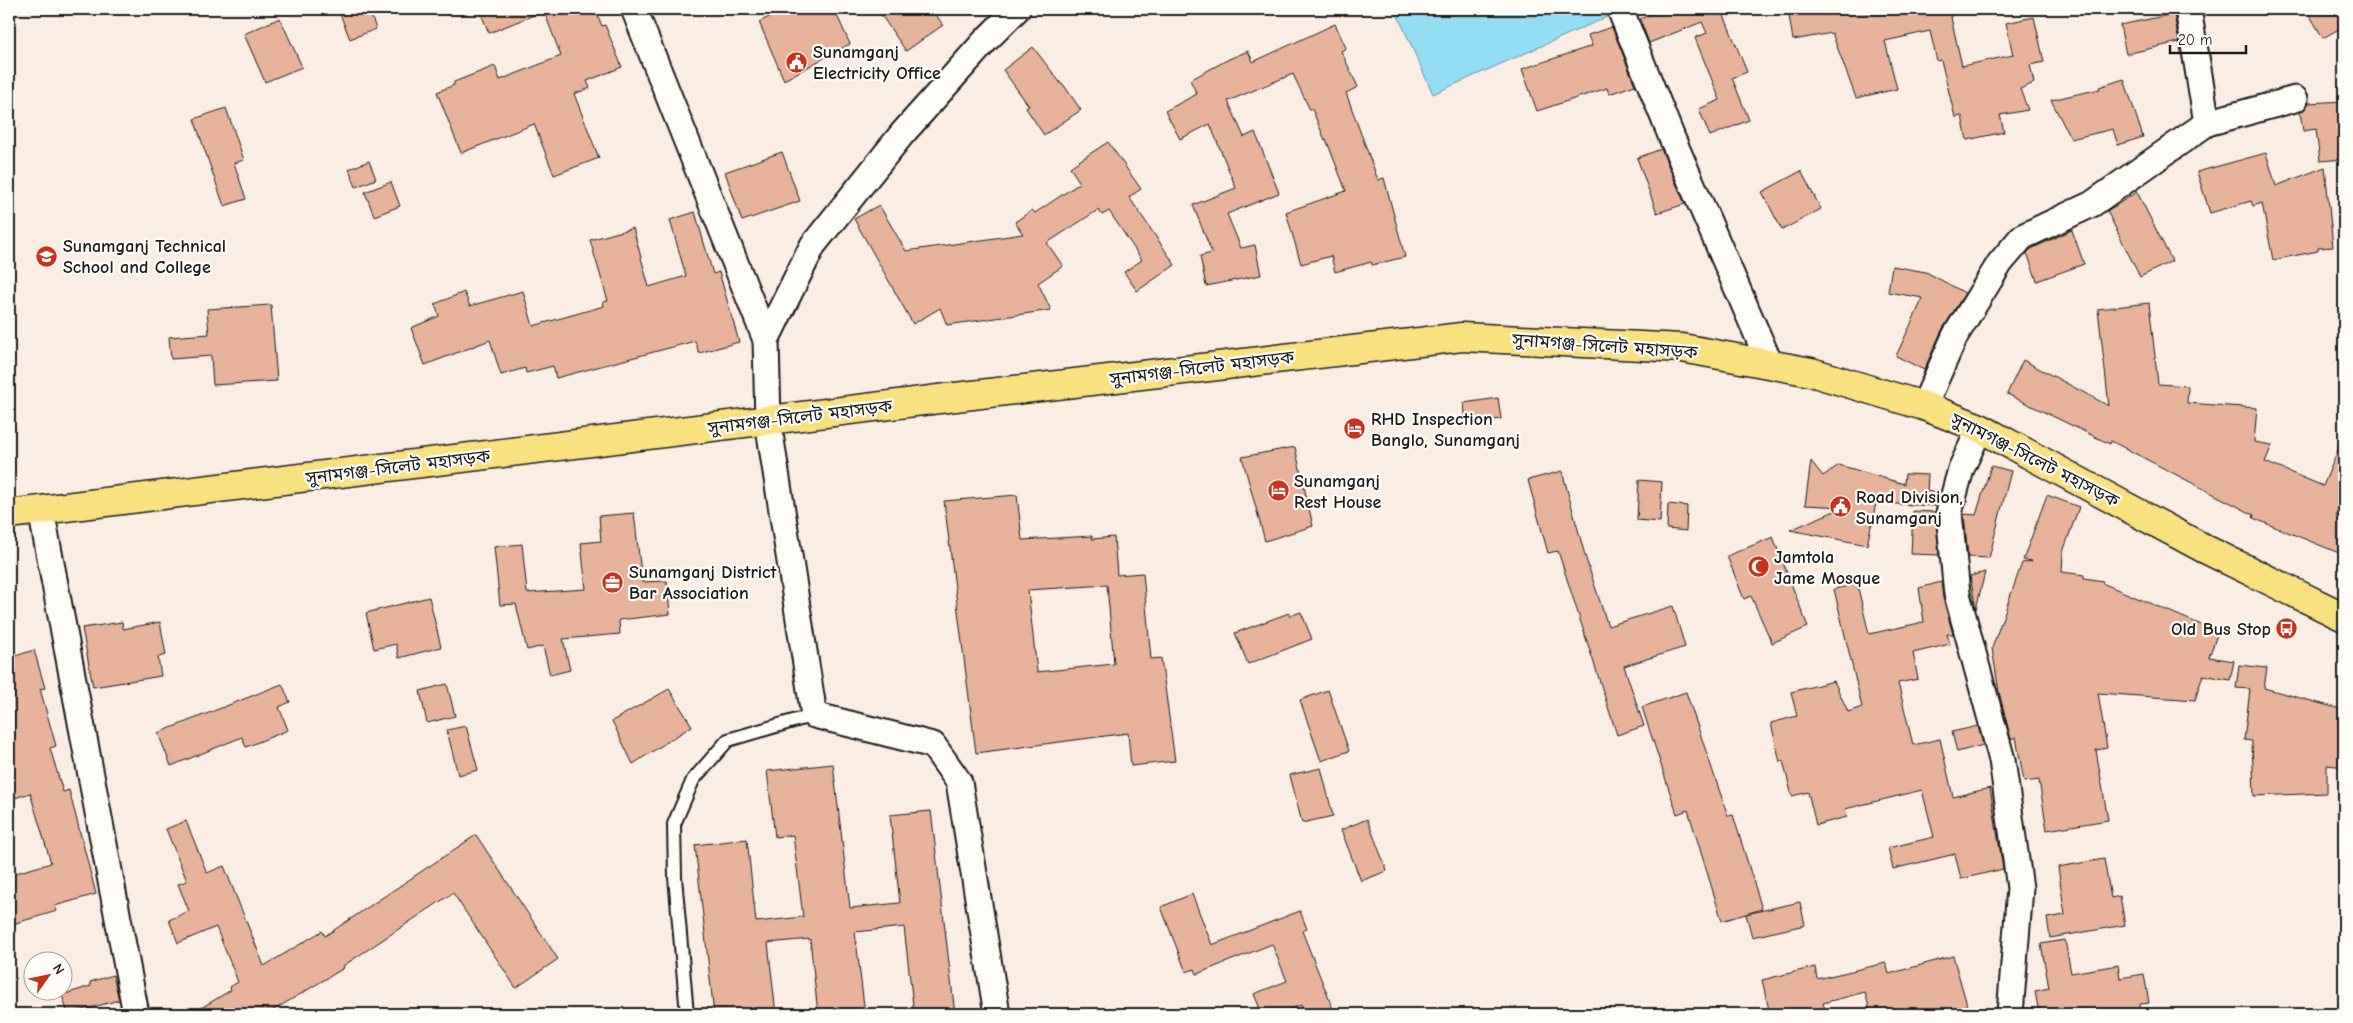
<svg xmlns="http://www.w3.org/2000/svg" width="2353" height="1023" viewBox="0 0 2353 1023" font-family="'Comic Neue','Noto Sans Bengali',sans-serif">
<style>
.water{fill:#92ddf2;stroke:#63909c}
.building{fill:#e7b39a;stroke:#1c1c1c;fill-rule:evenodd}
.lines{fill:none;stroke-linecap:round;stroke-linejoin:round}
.lane-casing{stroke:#1c1c1c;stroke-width:16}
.street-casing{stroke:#1c1c1c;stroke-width:29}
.primary-casing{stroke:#1c1c1c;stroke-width:31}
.lane{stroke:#fdfcf7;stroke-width:12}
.street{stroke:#fdfcf7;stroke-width:25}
.primary{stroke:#fae180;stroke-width:28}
.labels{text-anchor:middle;stroke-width:4.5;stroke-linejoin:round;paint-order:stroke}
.poi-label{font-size:18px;font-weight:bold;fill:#1c1c1c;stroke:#fdfcf7;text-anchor:start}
.street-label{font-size:18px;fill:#1c1c1c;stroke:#fdfcf7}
</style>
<rect width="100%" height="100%" fill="#f9ede4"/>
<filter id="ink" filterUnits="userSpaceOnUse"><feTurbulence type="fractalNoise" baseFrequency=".02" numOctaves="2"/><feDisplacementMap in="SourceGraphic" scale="10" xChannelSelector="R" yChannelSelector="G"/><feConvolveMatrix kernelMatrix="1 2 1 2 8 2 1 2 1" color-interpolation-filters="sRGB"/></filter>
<g filter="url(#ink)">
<!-- water -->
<polygon class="water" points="1395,9 1603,9 1607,17 1433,94"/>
<!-- building -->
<g class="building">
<polygon points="338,9 369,9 376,29 350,39"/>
<polygon points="479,9 595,9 602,26 605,25 622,67 587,81 590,88 574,94 599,158 554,175 534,124 461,153 437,92 454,85 454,82 495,66 500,80 561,56 544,11 489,33"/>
<polygon points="785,9 834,9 850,44 784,80 759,22"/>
<polygon points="877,9 932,9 943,25 906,51"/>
<polygon points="1664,9 1732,9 1723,13 1747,72 1732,78 1749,120 1710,136 1699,109 1720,100 1695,38 1707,33 1702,22 1649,43 1640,19"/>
<polygon points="1788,9 1949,9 1962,66 2013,55 2006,23 2034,17 2044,62 2030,65 2034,83 2020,89 2028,110 2000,115 2004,132 1967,140 1962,116 1955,117 1941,60 1937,61 1930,31 1885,41 1897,89 1856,98 1832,33 1793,40"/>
<polygon points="2306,9 2344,9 2344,26 2323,38"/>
<polygon points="2174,14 2179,42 2126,54 2120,25"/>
<polygon points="280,18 302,67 265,82 244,34"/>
<polygon points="1335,24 1346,48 1341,51 1358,87 1346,93 1378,180 1384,178 1405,257 1372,265 1371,262 1335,272 1331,256 1301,264 1286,212 1346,191 1326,139 1325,140 1312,109 1310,110 1293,74 1228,101 1244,137 1255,132 1279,193 1227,214 1241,248 1255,245 1261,275 1206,286 1200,256 1212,253 1193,205 1236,188 1210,124 1180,139 1165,111 1197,94 1190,80 1229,59 1248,51 1253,62"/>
<polygon points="1612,27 1635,85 1609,94 1607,88 1537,111 1522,69 1592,46 1588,35"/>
<polygon points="1033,47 1062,85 1063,84 1081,110 1044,135 1026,108 1029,106 1003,70"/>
<polygon points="2124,79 2143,137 2118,145 2113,129 2071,139 2051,100 2100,89 2099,87"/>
<polygon points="2344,101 2344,159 2320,161 2316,129 2303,131 2300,112 2309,103"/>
<polygon points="226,108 244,160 234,163 246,199 224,206 194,119"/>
<polygon points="1108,142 1141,189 1129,197 1175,265 1137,291 1124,272 1142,260 1109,211 1102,215 1098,210 1047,243 1063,266 1038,283 1051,310 947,325 940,308 913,324 854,219 879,205 906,251 1023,234 1015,222 1032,210 1035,213 1080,183 1070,167"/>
<polygon points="1661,149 1685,204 1657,213 1637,158"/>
<polygon points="782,152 800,201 742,221 725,172"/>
<polygon points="2266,153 2276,186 2325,167 2333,247 2318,248 2318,251 2273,260 2262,203 2253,206 2251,201 2210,213 2197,172"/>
<polygon points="369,161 376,179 356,187 349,169"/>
<polygon points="1801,171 1821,209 1782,230 1762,192"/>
<polygon points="391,182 400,206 374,216 365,192"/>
<polygon points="2137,192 2172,261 2140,277 2107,211"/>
<polygon points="695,212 713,274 719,272 739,342 699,353 695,341 556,378 553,366 526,373 525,368 501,375 490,340 425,365 411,328 439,316 435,304 464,292 470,306 523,291 533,326 604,306 603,302 608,301 590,240 633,228 649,287 686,276 670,220"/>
<polygon points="2072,230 2084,264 2037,281 2027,253 2031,249"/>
<polygon points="1892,266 1926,272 1965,293 1942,330 1924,370 1896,356 1923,298 1888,292"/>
<polygon points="2149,303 2158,384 2188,386 2187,403 2257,408 2254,442 2272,445 2265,462 2323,486 2344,436 2344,495 2336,516 2344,519 2344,555 2253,518 2254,515 2111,441 2110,444 2007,394 2023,360 2109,406 2098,309"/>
<polygon points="271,305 277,381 213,385 211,356 171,359 169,337 209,334 207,309"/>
<polygon points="1498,398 1501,419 1466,424 1464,403"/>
<polygon points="1295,447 1313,526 1265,541 1242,457"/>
<polygon points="1811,461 1823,476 1839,465 1904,484 1905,474 1928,475 1927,491 1939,494 1936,506 1876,503 1867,545 1790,530 1844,507 1805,505"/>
<polygon points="1991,466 2011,471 1989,558 1968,557 1964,514 1976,515"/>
<polygon points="1562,471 1586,559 1608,626 1673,606 1685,647 1624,666 1644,726 1617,735 1558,551 1548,553 1528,480"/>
<polygon points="1639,480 1662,482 1660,522 1637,520"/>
<path d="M1017,495L1022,540L1092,536V539L1114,537L1117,575L1143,573L1151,659L1161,658L1175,761L1131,766L1128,733L976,753L944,501ZM1107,585L1114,664L1037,672L1028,590Z"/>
<polygon points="2047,495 2079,507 2063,552 2062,572 2084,575 2084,578 2103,581 2102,583 2218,632 2209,657 2234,661 2230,680 2203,675 2195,700 2098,693 2107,748 2096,750 2108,820 2047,830 2039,780 2024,782 2016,737 2011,739 1999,692 1992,648 2022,563 2032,561 2023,560"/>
<polygon points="1668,504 1687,506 1686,531 1667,529"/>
<polygon points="1913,511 1935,512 1939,555 1911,554"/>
<polygon points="634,513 642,582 667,581 670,614 619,620 620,634 563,639 570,670 550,675 543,646 527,650 516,604 500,605 494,547 522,544 527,593 586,589 581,543 601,541 599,516"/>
<polygon points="1773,537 1808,627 1772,643 1751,596 1744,599 1727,556"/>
<polygon points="1985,572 1976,609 1970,576"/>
<polygon points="1941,582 1943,598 1953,634 1947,634 1950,644 1913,653 1918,679 1898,683 1913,745 1940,739 1953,797 1990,788 2003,869 1961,879 1955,854 1893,869 1888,848 1934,837 1922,790 1845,809 1847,817 1816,825 1808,792 1792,796 1783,761 1780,762 1771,723 1797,716 1791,692 1834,681 1848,712 1862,707 1834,589 1857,584 1869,634 1924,622 1919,588"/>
<polygon points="429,597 441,647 399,658 396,644 374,649 366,613"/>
<polygon points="1301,612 1312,639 1248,664 1235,633 1289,613 1290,616"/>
<polygon points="122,622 123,629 160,622 166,655 158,657 161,676 93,687 82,628"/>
<polygon points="34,650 45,688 40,689 56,746 50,748 63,792 69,790 96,894 55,906 57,911 9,925 9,875 51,863 30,793 9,800 9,658"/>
<polygon points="2239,665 2267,668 2264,688 2344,710 2344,767 2327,765 2327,793 2254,796 2252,741 2244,740 2250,689 2236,688"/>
<polygon points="282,684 290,702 279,707 288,730 246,747 242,737 171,766 158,733"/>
<polygon points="447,684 455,716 427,723 420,691"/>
<polygon points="669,689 692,726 633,764 612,721"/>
<polygon points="1328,690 1349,751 1321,761 1300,700"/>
<polygon points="1686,692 1728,816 1733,815 1762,909 1722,921 1688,810 1677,814 1642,707"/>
<polygon points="466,726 478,770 458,775 447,730"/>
<polygon points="1978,726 1983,745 1957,752 1952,732"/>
<polygon points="833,764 850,908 900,903 890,815 931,811 955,1014 914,1014 904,927 855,932 865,1014 818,1014 810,939 768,943 776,1014 714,1014 695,845 747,839 756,922 803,917 793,835 775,837 767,771"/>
<polygon points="1321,768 1333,816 1302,823 1290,775"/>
<polygon points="1367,819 1387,871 1361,881 1341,830"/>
<polygon points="186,821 207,873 224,866 264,966 322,931 325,936 476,835 558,959 516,988 453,893 343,966 344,968 267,1014 191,1014 231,990 230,987 238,982 216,927 178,943 169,920 189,911 178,884 187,881 166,829"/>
<polygon points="2104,859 2111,898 2120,896 2125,925 2050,938 2047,918 2065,915 2058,867"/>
<polygon points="1192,894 1212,945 1300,911 1307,929 1302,931 1335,1014 1305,1014 1301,1005 1277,1014 1262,1014 1254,994 1287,981 1272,944 1197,974 1195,969 1186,972 1161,907"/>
<polygon points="1800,902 1805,925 1752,937 1746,914"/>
<polygon points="2065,940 2071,973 2118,965 2120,978 2144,974 2149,1003 2140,1004 2141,1014 2039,1014 2035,991 2049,988 2041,944"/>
<polygon points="1953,956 1968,1008 1945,1014 1871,1014 1865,992 1823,1003 1826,1014 1770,1014 1762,980 1815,967 1817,979 1886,963 1889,974"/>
<polygon points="113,975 119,1000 68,1014 62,995 91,986 90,982"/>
</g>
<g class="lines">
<defs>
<polyline id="lane" points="687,1014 675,877 674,824 693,780 728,740 814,715"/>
<g id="street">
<polyline points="634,9 766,340"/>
<polyline points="1620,9 1672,138 1770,364"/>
<polyline points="2188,9 2207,123"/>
<polyline points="1924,406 1955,336 2000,263 2022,237 2092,204 2207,123 2295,99"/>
<polyline points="1980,428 1961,469 1949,513 1957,594 2002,760 2020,888 2010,1014"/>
<polyline points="41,510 136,1014"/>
<polyline points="997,1014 959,782 933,745 814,715 768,421 766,340 813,245 902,134 986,40 1017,9"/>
</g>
<polyline id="primary" points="9,514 947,398 1462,337 1682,348 1811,372 1924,406 1980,428 2205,549 2344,617"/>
</defs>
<!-- lane casing -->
<use href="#lane" class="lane-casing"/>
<!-- street casing -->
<use href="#street" class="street-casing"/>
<!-- primary casing -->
<use href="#primary" class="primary-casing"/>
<!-- lane -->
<use href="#lane" class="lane"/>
<!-- street -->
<use href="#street" class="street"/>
<!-- primary -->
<use href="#primary" class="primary"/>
</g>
</g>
<!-- icons -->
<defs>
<symbol id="civic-disc" viewBox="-11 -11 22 22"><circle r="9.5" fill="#c8321e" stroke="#fdfcf7"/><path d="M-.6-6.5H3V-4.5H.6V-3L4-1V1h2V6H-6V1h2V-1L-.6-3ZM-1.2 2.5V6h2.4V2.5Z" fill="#fff"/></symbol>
<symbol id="university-disc" viewBox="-11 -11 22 22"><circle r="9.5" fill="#c8321e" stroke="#fdfcf7"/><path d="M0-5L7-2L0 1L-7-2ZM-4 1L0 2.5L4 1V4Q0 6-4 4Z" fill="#fff"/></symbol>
<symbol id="hotel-disc" viewBox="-11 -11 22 22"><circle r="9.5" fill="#c8321e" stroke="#fdfcf7"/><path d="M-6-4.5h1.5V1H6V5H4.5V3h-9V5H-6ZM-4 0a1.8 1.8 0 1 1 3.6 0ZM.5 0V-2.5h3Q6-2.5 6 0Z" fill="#fff"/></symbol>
<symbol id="mosque-disc" viewBox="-11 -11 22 22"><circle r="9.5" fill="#c8321e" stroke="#fdfcf7"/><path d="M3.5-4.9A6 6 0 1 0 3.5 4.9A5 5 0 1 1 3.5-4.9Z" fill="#fff"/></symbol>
<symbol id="office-disc" viewBox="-11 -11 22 22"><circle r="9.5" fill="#c8321e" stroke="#fdfcf7"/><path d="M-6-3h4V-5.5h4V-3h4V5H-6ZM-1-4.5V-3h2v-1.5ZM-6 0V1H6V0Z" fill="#fff"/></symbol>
<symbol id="bus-disc" viewBox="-11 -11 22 22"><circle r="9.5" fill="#c8321e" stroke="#fdfcf7"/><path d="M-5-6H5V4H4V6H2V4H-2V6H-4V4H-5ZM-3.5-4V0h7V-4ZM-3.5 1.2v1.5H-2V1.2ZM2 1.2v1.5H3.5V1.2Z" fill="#fff"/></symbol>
</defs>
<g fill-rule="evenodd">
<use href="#civic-disc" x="784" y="50" width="25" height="25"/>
<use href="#university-disc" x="34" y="244" width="25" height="25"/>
<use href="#hotel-disc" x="1342" y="416" width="25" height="25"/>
<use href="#hotel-disc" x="1266" y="478" width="25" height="25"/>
<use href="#civic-disc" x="1828" y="494" width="25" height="25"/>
<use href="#mosque-disc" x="1746" y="554" width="25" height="25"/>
<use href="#office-disc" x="600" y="570" width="25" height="25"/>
<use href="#bus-disc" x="2274" y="616" width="25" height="25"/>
</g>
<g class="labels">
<!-- poi labels -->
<g class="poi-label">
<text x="813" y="58">Sunamganj<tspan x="813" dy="21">Electricity Office</tspan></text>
<text x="63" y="252">Sunamganj Technical<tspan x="63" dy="21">School and College</tspan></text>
<text x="1371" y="425">RHD Inspection<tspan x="1371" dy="21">Banglo, Sunamganj</tspan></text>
<text x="1294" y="487">Sunamganj<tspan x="1294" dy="21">Rest House</tspan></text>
<text x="1856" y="503">Road Division,<tspan x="1856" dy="21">Sunamganj</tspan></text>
<text x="1774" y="563">Jamtola<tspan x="1774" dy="21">Jame Mosque</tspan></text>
<text x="629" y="578">Sunamganj District<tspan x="629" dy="21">Bar Association</tspan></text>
<text x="2271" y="635" text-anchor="end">Old Bus Stop</text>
</g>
<!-- street labels -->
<g class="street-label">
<text transform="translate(1605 346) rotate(4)" y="6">সুনামগঞ্জ-সিলেট মহাসড়ক</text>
<text transform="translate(1202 368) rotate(-7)" y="6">সুনামগঞ্জ-সিলেট মহাসড়ক</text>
<text transform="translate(800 417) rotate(-7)" y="6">সুনামগঞ্জ-সিলেট মহাসড়ক</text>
<text transform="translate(2035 460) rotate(27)" y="6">সুনামগঞ্জ-সিলেট মহাসড়ক</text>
<text transform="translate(398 467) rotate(-7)" y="6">সুনামগঞ্জ-সিলেট মহাসড়ক</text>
</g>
</g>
<!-- margin -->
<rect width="2353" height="1023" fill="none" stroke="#fdfcf7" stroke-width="30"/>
<rect x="15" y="15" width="2323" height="993" fill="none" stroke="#1c1c1c" stroke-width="2" filter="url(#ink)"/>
<!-- north arrow -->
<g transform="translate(48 976) rotate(57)"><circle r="24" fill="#fdfcf7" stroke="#a3a29f"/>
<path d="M0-4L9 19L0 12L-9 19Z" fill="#c8321e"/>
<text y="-8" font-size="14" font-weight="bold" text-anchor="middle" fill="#1c1c1c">N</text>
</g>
<!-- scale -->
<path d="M2170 45v8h76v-8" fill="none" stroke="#1c1c1c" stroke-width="2.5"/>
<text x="2178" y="45" font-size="15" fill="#1c1c1c" stroke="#fdfcf7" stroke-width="4" paint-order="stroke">20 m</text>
</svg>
